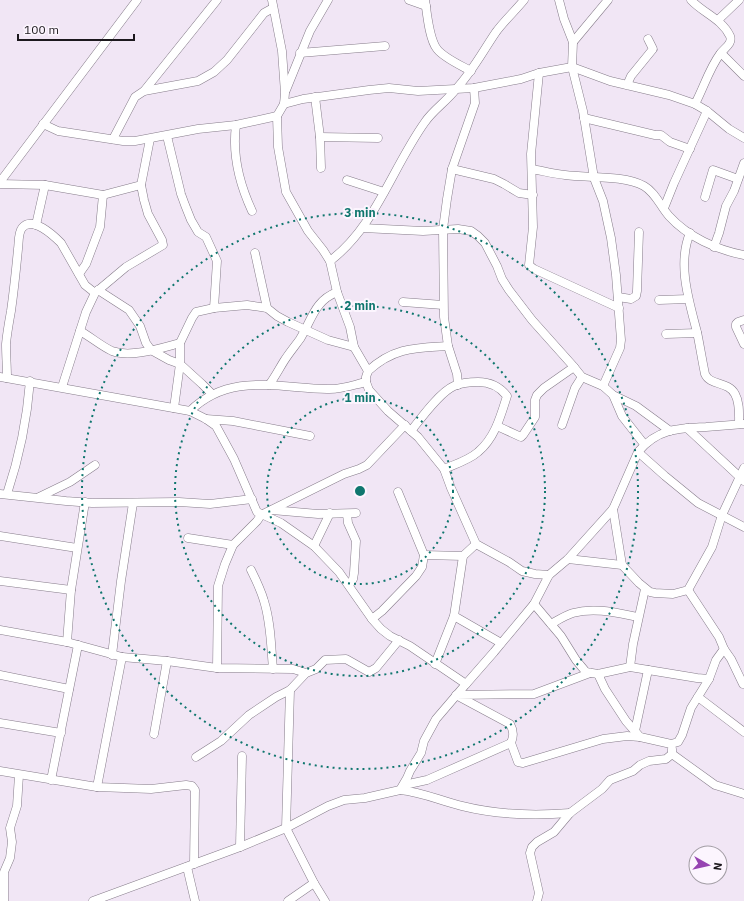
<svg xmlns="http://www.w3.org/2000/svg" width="744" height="901" viewBox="0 0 744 901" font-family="'IBM Plex Sans',sans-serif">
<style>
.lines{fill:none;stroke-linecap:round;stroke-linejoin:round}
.street-casing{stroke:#867c8a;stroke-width:9}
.street{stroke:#fff;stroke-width:8}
.ring{fill:none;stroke:#0f766e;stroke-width:2;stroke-dasharray:2 4}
.centre{fill:#0f766e;stroke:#fcf5fe;stroke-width:2}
.ring-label{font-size:12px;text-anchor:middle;font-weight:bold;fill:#0f766e;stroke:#fcf5fe;stroke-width:4;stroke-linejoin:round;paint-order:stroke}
</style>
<rect width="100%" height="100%" fill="#f1e6f5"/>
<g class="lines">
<defs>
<g id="street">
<polyline points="409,0 426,6"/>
<path d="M425,0C427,13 429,39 437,49C444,58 460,65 471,71"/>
<polyline points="559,0 564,19 573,42 572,67 583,111 594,178 603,201 611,238 616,275 621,340 620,348 603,386"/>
<path d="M691,0C703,13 722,19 730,36C733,44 724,48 720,54C709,69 704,87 695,104"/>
<polyline points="718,20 739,0"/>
<polyline points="573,42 608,0"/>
<polyline points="300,53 385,46"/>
<polyline points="721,53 744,76"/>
<polyline points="539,73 531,154 533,227 529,265 534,269 619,308"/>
<polyline points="627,85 631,76 653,49 648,39"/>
<polyline points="286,90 310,31 328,0"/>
<polyline points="144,91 217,0"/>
<polyline points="315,97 320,137 321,168"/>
<polyline points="284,104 303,99 369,90 389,88 418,91 474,88 521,79 539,73 572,67 610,81 669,95 695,104 707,111 729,129 744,138"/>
<polyline points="277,116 278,147 286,192 308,231 323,250 330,261 337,292 350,327 354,347 368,371 366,377 366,382 369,390 388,411 418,437 444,469 451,488 476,544 509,562 522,571 535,574 549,575"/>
<polyline points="584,118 655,135 661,135 670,142 690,149"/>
<polyline points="43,124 58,131 123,141 135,141 198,129 236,125 277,116 284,104 285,93 282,51 272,0"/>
<path d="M236,125C232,155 239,183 252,211"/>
<polyline points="167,136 181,194 185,205 191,220 198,232 206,237 217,261 214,308"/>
<polyline points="320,137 378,138"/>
<polyline points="113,139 135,97 144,91 198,81 214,72 227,60 264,13 273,8"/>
<polyline points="452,169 494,179 504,184 519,193 533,195"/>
<path d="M532,169C543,171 554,174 565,175C588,178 624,175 644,186C656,193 660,206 669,216C688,237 717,250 744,255"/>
<polyline points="347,180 384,192"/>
<polyline points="0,182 137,0"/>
<polyline points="0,184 45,185 103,195 141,185"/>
<polyline points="705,197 713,170 738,179"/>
<polyline points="664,208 674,183 707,111"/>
<polyline points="36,225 45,185"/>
<polyline points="363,228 423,231 458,229 471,231 478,236 485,243 497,266 502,279 509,290 532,320 574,367 582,377 603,386 613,395 622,416 644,444"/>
<path d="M690,233C677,264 689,301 697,332C700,346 702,360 705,374C710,386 728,381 735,394C740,403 739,414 739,424"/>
<polyline points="714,247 719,233 726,206 734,191 744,163"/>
<polyline points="255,253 267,308"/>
<path d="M330,261C376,226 392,168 425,122C433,110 447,101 456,89C472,72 483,51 496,32C504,21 515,11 524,0"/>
<polyline points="79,274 86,264 100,227 103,195"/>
<polyline points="98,290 129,310 140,326 146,343 151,350 169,360 180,364 202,384 212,394"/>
<polyline points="618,297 631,299 636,296 637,291 639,232"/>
<polyline points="659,300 688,299"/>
<polyline points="403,302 443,305"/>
<polyline points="744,320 738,322 736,324 736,327 744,344"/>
<path d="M80,331C91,337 101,346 112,351C131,358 161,348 180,343"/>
<polyline points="666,334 697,333"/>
<path d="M368,371C394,347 416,348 448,346"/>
<path d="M0,377L190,411L206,419L216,426L234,459L257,512L281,523L314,546L339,572L372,619L381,629L390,636L410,646L466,684L494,652L534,604L549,575L568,559L613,509L638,452C657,429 678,428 706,427C719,426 731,425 744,424"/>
<path d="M7,378C7,367 6,355 6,344C7,333 9,322 11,311C14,290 16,270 18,249C19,243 18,233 22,228C32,215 54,236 61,243L85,285L95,293"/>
<path d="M269,385C275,377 279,369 284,361C289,353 295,346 300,339C312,320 314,301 337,292"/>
<polyline points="458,385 457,374 448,346 444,317 443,229 447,199 452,169 475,103 474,88"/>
<polyline points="62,387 86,312 95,293 126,267 163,245 162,240 148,214 144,200 141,185 150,139"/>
<polyline points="613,395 636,406 670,431"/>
<polyline points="174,408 180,364 180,343 192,318 196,312 214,308 247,305 267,308 277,316 288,322 328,340 354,347"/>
<path d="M190,411C230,372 278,388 327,389C340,390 353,385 366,382"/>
<polyline points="206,419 233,421 310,436"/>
<polyline points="562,425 575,388 582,377"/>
<polyline points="497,426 521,437 523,435 535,417 535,400 537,395 544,388 574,367"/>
<polyline points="687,428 744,481"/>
<path d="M411,431C421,418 440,392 454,386C461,383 470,382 478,382C490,382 500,387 507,396C501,415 495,438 478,452C469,460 456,464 444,469"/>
<polyline points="638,452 665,476 698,503 744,527"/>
<polyline points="0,494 66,501 92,503 179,502 210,504 252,499"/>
<path d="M7,494C19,458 27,420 30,381"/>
<polyline points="39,497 70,482 95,465"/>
<polyline points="613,509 622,565 639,583 650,592 655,593 673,594 688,590 712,547 722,515 744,468"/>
<polyline points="272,510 318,514 356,513"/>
<polyline points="347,514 348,523 356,541 354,573 353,579 349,585"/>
<polyline points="0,536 77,548"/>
<polyline points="188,538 233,545"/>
<polyline points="314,546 330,513"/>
<polyline points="424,555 463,556 476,544"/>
<polyline points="568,559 622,565"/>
<path d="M251,570C256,580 261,590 264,601C271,623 271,647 273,669"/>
<polyline points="0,581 71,590"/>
<polyline points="688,590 719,637 724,649 731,659 743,684"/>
<polyline points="534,604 561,636 576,660 586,672 598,674 630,667 697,678 709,679"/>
<polyline points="454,616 501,643"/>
<polyline points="372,619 382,611 416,576 422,567 424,555 398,492"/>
<path d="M551,624C558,620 566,615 573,613C595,607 617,613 638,617"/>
<polyline points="0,630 67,642 122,657 167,661 217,668 293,669 306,673"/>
<polyline points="67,642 71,590 85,502"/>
<polyline points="112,655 121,581 133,503"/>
<polyline points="435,664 454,616 463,556"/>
<polyline points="630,667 633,644 645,589"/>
<polyline points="217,668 218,586 225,564 233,545 257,521 261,515 344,474 359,469 367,465 405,425"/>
<polyline points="598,674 605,689 626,721 640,737 671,744 678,742 682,735 691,708 709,679 716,660 724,649"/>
<polyline points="0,675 69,689"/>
<polyline points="290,690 286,828 314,883 325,901"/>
<polyline points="698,697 744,732"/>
<polyline points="0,723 61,733"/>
<polyline points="635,731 648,670"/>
<polyline points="154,734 167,661"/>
<path d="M511,743C514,736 514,731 510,724L456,695L534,694L590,673"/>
<polyline points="672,749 672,754 715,785 744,794"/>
<polyline points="196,757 221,741 249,715 276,697 290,690 306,673 316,669 325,660 346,659 369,672 376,668 399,640"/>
<polyline points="0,771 97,787 151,789 186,785 192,786 195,790 194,864"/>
<polyline points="51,780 78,645"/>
<polyline points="404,785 427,780 511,743 518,762 523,763 603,739 627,736 640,737"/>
<polyline points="97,787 122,657"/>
<path d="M400,790C422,792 441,801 462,806C498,815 534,816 570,813"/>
<polyline points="240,847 242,756"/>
<polyline points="187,867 195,901"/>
<polyline points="4,901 4,872 10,858 12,842 10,828 17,806 19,775"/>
<polyline points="93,901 240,847 286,828 328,806 344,800 365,798 400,790 407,778 410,771 421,753 424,741 436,719 466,684"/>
<polyline points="288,901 314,883"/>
<polyline points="537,901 539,893 530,853 532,847 537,842 554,832 570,813 602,789 610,780 633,771 640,765 649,761 666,759 672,754"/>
</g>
</defs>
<!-- street casing -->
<use href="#street" class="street-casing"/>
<!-- street -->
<use href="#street" class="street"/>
</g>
<!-- distance rings -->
<g class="ring">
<circle cx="360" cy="491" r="93"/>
<circle cx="360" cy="491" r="185"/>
<circle cx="360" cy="491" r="278"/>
</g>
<circle cx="360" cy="491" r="6" class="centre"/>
<g class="ring-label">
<text x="360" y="217">3 min</text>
<text x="360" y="310">2 min</text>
<text x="360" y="402">1 min</text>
</g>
<!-- north arrow -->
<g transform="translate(708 865) rotate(98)"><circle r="19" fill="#fcf5fe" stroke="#a29da4"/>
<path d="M0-3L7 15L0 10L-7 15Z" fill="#9643b2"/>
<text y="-6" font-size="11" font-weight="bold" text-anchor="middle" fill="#1c181d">N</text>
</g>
<!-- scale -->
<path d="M18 34v6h116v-6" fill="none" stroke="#1c181d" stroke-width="2"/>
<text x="24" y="34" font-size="12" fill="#1c181d" stroke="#fcf5fe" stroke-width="3" paint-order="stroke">100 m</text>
</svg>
